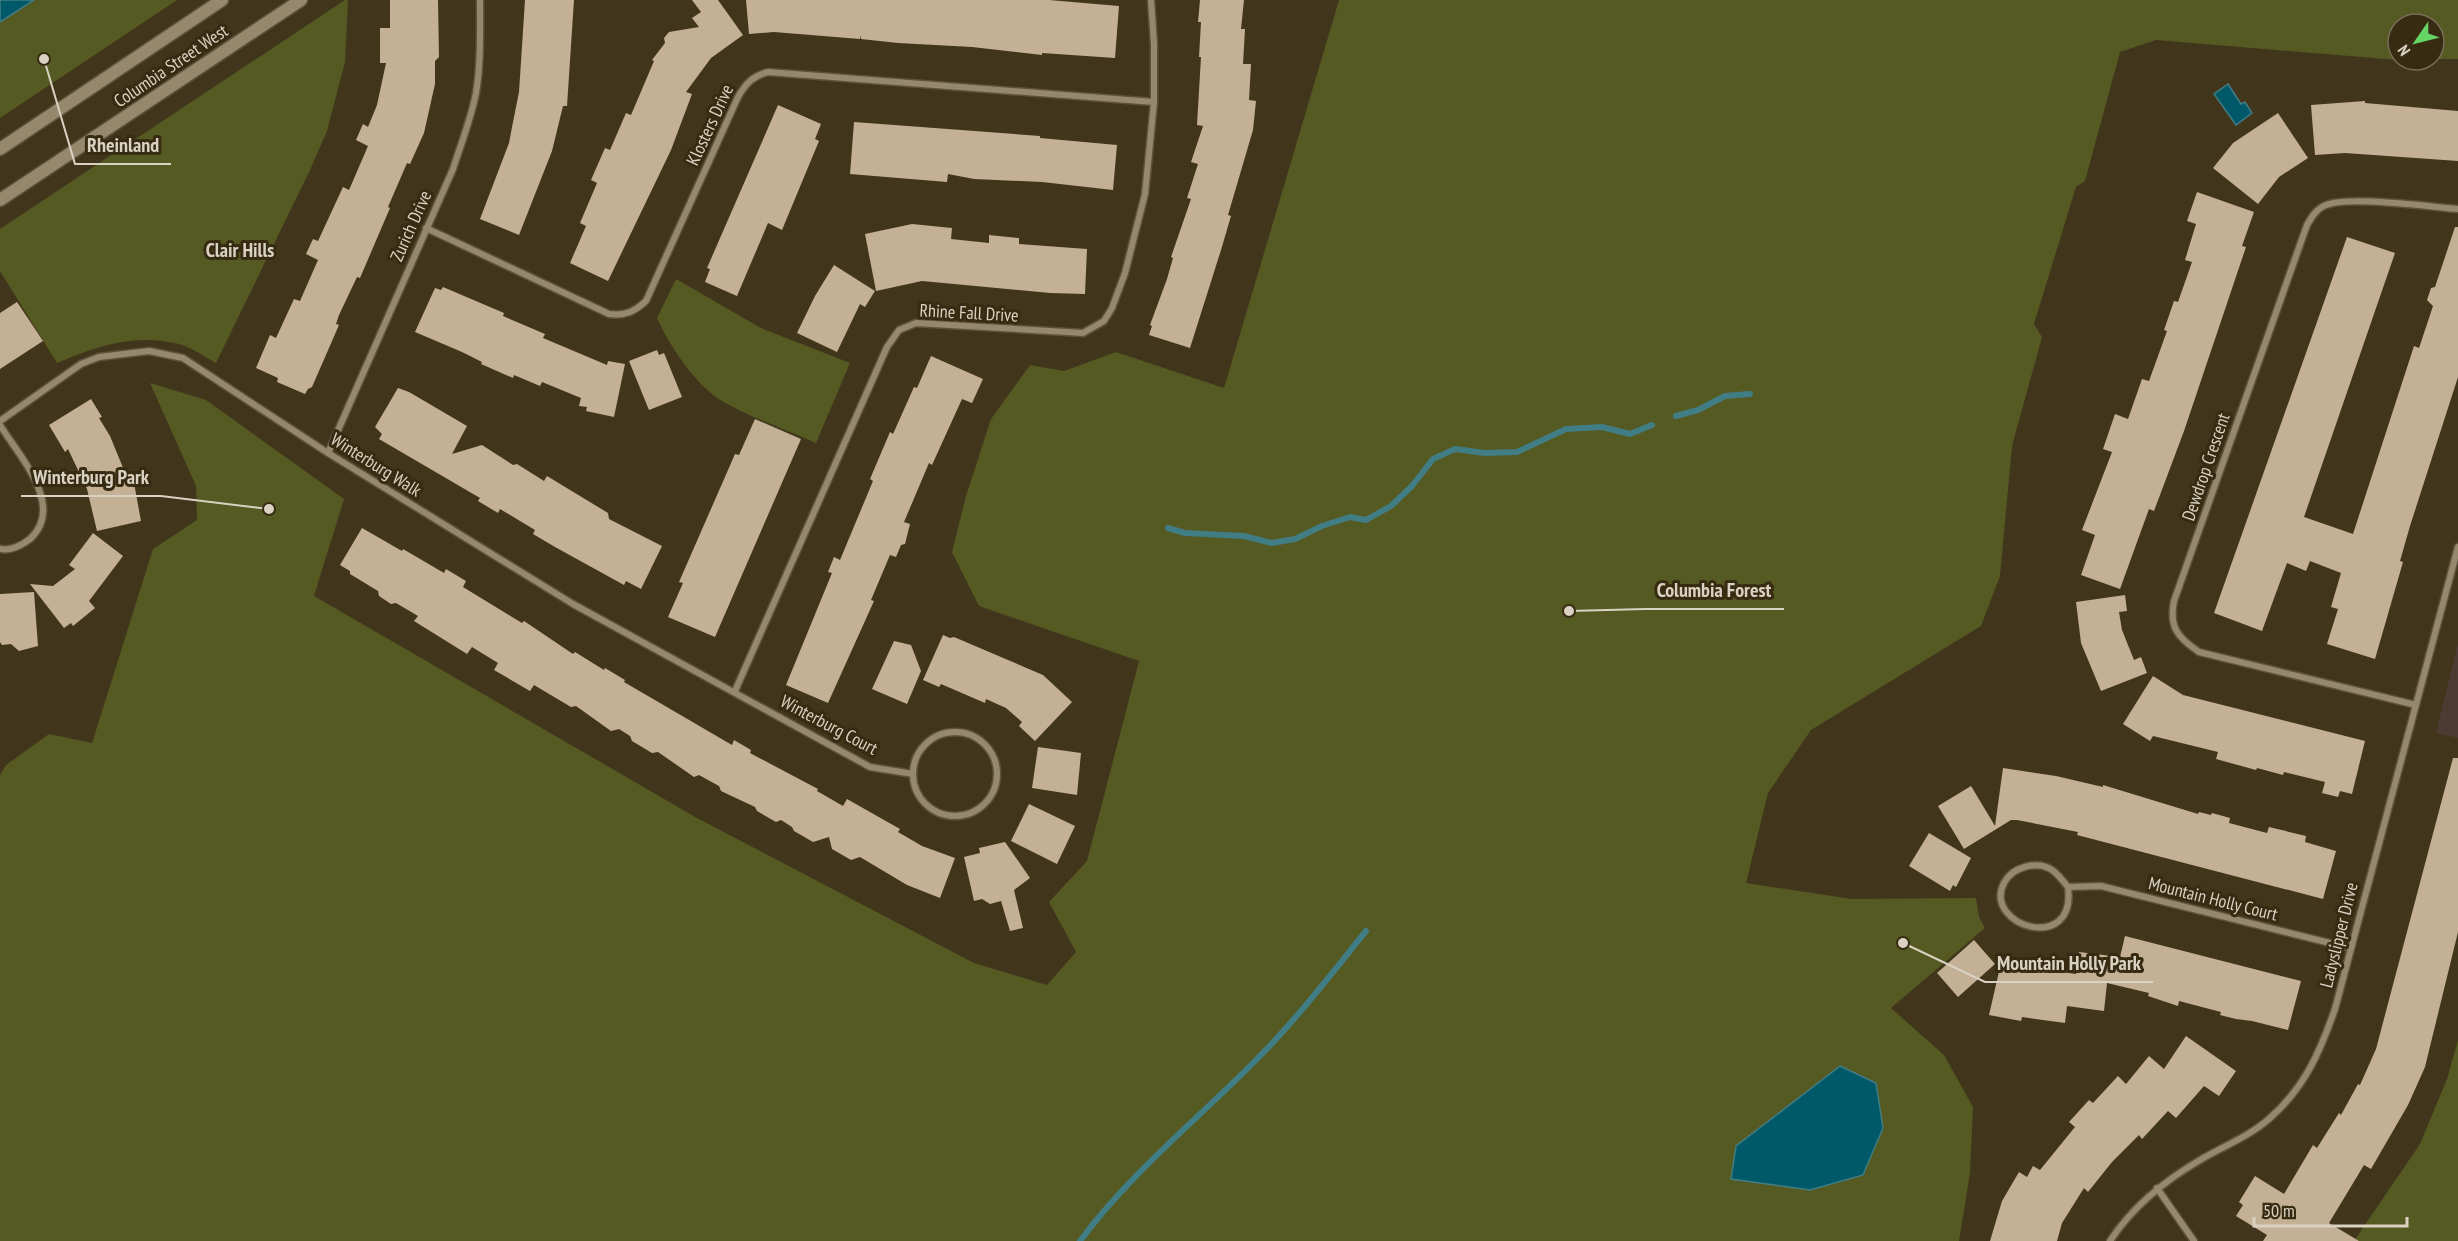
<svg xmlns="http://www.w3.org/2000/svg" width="2458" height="1241" viewBox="0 0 2458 1241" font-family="'PT Sans Narrow',sans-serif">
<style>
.education{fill:#4d3a33}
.green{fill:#555922}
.water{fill:#005969;stroke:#417d84;stroke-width:1.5}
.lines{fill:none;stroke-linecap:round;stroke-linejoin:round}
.stream{stroke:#417d84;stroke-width:6}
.building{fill:#c4b095}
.street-casing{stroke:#5d533d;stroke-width:9}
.secondary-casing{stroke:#5d533d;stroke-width:15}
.street{stroke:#95886c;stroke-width:6}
.secondary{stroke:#95886c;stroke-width:12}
.labels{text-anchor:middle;stroke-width:6;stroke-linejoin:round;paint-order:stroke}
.street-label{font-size:18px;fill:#d9d2c3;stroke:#372b12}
.neighbourhood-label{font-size:20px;font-weight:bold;fill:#d9d2c3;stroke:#372b12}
.leader{fill:none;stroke:#d9d2c3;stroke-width:2}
.callout-dot{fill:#d9d2c3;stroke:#372b12;stroke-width:2}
.callout-label{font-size:20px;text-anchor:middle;font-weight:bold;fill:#d9d2c3;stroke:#372b12;stroke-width:6;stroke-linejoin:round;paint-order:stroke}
</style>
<rect width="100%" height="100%" fill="#41361c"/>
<!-- education -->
<polygon class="education" points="2458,644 2458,738 2436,733"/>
<!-- green -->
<g class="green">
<polygon points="0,0 177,0 0,118"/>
<path d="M345,0H348L345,62L327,131L310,170L216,363C205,357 191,347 179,344C136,333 96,346 57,363L0,271V229Z"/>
<polygon points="1339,0 2458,0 2458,59 2434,59 2434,24 2398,24 2398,60 2156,40 2120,52 2085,181 2076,187 2034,324 2042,337 2012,446 2000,576 1981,626 1811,730 1768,793 1746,883 1852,899 1976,898 1979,917 1985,928 1891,1008 1944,1055 1973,1107 1970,1173 1959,1241 0,1241 0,775 6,765 49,734 92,743 153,549 197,520 196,486 150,383 206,400 344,499 314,596 697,818 974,963 1047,985 1076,952 1049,902 1087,861 1139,661 979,606 952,552 966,496 991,419 1030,365 1064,371 1116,352 1224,388"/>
<path d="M676,279L761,328L850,363L816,443C785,429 751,418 722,401C696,386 669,345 657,318Z"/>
<polygon points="2458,1040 2458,1241 2354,1241 2420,1144 2447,1079"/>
</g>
<!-- water -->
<g class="water">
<polygon points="0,0 34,0 0,22"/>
<polygon points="2228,84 2241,104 2245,102 2252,113 2236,125 2214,94"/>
<polygon points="1840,1066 1876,1083 1883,1128 1863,1175 1810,1190 1731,1179 1736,1146"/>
</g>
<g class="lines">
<!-- stream -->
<g class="stream">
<polyline points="1676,416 1698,410 1725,396 1750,394"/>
<polyline points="1168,528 1185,533 1244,536 1272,543 1295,539 1322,526 1350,517 1366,520 1391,506 1412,486 1433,459 1455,449 1485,453 1517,452 1566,429 1602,427 1630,434 1652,425"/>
<path d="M1080,1241C1128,1176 1192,1124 1249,1067C1292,1025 1329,977 1366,931"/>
</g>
</g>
<!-- building -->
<g class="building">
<polygon points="390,0 438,0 439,57 435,61 435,84 424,133 410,164 407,163 388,207 390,208 360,278 357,277 339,315 336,324 339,325 312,387 308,389 305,394 277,382 278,378 256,368 270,335 276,338 294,299 300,301 318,260 306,254 313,239 318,241 343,187 349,190 368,146 356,140 363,124 368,127 377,105 386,63 380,63 380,28 390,28"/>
<polygon points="525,0 574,0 567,106 563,106 552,151 519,235 480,219 509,143 513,122 519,92"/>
<polygon points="692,0 718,0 743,35 711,58 686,92 692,94 671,150 608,281 570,263 586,226 580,223 597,183 591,180 605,148 610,150 626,113 631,115 654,61 652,60 665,43 664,38 669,32 699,27 692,18 701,12"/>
<polygon points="746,0 1049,0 1119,6 1115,58 1042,53 1042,55 972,47 898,43 861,39 861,35 860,39 774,32 749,34"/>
<polygon points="1200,0 1244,0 1241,29 1245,29 1243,64 1251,64 1249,100 1256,101 1253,130 1228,215 1231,216 1221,250 1190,348 1149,335 1152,326 1150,325 1167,279 1173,258 1171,257 1191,199 1187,198 1198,164 1191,162 1203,126 1197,125 1201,57 1199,57 1201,22 1198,22"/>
<polygon points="2365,101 2365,103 2458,111 2458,161 2345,153 2315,155 2311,105"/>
<polygon points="778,105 821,124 815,139 819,141 782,230 768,223 737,296 705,282 710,269 707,268"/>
<polygon points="2278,113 2308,158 2279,177 2258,204 2213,168 2233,143"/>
<polygon points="854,122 1040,136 1040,138 1117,145 1113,190 1042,182 974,179 948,174 947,182 850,174"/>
<polygon points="2197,192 2254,212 2242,246 2246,247 2184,431 2154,511 2149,509 2120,589 2081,575 2095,535 2082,530 2112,452 2103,449 2115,414 2128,419 2142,379 2149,381 2167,331 2164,330 2174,301 2178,302 2192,262 2185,260 2196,224 2187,221"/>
<polygon points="912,224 952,228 951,239 989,243 989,235 1019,238 1019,244 1087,249 1085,294 1050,293 922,281 876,291 865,234"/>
<polygon points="2455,227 2458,227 2458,377 2410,526 2400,561 2403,562 2375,659 2327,644 2338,609 2331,607 2341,573 2310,561 2306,571 2287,563 2262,631 2214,613 2347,237 2395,253 2304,517 2353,534 2414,346 2419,348 2433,306 2427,300 2431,288 2435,287"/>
<polygon points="834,265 875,291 865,307 860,304 837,352 797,333 815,296"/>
<polygon points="443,287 504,313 503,316 545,334 543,338 607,365 608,361 625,364 614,417 586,411 587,407 579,406 581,398 542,382 540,386 514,375 513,378 481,364 482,362 462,352 415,332 435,288 441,290"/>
<polygon points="17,302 43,341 0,369 0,313"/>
<polygon points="657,350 659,355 664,353 682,397 649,410 629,361"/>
<polygon points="931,356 983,379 972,403 962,399 932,465 929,463 904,522 910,524 905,544 901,545 896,557 890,555 871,600 874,601 828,703 786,685 832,573 828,572 834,557 840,560 873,481 870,479 890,432 893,434 914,387 917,388"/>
<polygon points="398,388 409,392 467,426 452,454 482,445 513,465 517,464 544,481 547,476 608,513 609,519 662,546 641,589 626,581 624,585 555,547 533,534 535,530 500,509 498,513 478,501 480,498 379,439 382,434 375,427"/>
<polygon points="91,399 102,417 99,418 110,436 128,480 134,483 141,521 97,531 87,489 68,449 65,452 49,425"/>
<polygon points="755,419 801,439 715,637 668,617 683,583 679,582 735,454 739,455"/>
<polygon points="362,528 402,551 403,549 444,573 446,569 466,581 463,587 522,623 524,621 573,654 575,652 604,670 605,668 625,680 624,682 732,745 734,740 751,750 750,753 818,789 817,791 843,806 847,799 900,829 898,832 922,846 955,858 940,898 907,885 860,857 851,860 832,849 829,837 813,842 794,831 792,827 781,820 776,822 757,811 755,807 721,791 719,786 699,775 694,777 658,752 652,753 632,741 630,736 619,729 611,731 576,706 571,707 534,685 530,691 494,670 498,663 472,647 467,654 414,621 418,616 396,603 391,604 379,596 378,591 350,574 350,571 340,565"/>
<polygon points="93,533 123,556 89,601 95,608 73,626 71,623 64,628 30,584 53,586 75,569 69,565"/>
<polygon points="34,592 38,646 19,651 11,644 2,645 0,642 0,594"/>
<polygon points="2125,595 2127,611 2119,612 2122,630 2134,660 2141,657 2147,673 2101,691 2081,643 2076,602"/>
<polygon points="943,635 950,638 954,637 1043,675 1072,702 1035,741 1019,726 1022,722 1006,708 986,699 985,703 941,684 939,687 923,680"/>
<polygon points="894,641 911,645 921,671 907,704 872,689"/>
<polygon points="2153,676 2183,695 2365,741 2352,794 2340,791 2338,797 2322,793 2325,782 2284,772 2283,775 2257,768 2256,770 2216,759 2218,752 2153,736 2150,741 2123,724"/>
<polygon points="1038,747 1081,753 1077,795 1032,788"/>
<polygon points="2453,758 2458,758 2458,932 2425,1067 2408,1105 2371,1169 2364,1165 2329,1223 2359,1241 2263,1241 2267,1235 2236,1216 2243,1205 2239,1202 2255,1176 2284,1194 2313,1145 2317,1148 2339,1113 2341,1115 2358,1084 2360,1085 2376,1049"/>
<polygon points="2003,768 2056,776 2103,787 2103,785 2198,814 2199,812 2211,815 2212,813 2230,818 2229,823 2267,833 2269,827 2306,836 2305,842 2336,851 2323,899 2077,835 2078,832 2017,820 2011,820 1964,849 1938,806 1971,786 1995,826"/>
<polygon points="1029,804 1075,826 1057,864 1011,841"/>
<polygon points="1929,833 1971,858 1956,887 1953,885 1950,891 1909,866"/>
<polygon points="1005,842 1030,878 1014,890 1023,928 1010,931 1001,901 990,904 982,899 974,901 964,857 980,853 979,848"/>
<polygon points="2125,936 2301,981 2288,1030 2252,1021 2236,1019 2220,1015 2221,1012 2179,1001 2178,1006 2148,996 2149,993 2107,983 2104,1011 2067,1006 2065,1023 2022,1017 2021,1021 1989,1015 2001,963 2039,972 2039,969 2076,974 2079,952 2120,957"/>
<polygon points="1974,940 1995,964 1958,997 1937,973"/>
<polygon points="2186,1036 2236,1071 2219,1096 2204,1086 2176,1118 2168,1111 2142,1139 2139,1135 2112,1162 2088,1192 2084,1188 2062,1223 2057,1241 1990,1241 2002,1201 2019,1172 2027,1177 2033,1166 2040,1170 2075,1127 2069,1122 2089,1100 2093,1103 2118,1076 2126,1084 2149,1056 2164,1069"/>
</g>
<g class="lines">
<defs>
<g id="street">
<path d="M426,228L609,314C625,316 634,312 646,301L738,97C746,83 753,76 768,72L1154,102"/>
<polyline points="0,421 81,364 99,357 149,351 183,358 328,453 573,604 870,767 913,774"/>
<path d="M0,425C19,456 66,506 30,539C22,545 10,551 0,549"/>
<path d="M328,453L453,169C461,144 471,119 476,93C481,63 480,31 480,0"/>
<polyline points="735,691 887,347 899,330 916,323 1083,333 1104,321 1112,308 1125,273 1145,194 1154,102 1154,44 1151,0"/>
<path d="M2416,705L2199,652C2177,637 2169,627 2174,601L2307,225C2311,218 2315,211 2322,207C2341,194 2431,207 2458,209"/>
<circle cx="955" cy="774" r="42"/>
<path d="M2068,887C2077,955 1982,926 2004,883C2012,867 2037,860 2052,870C2058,874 2063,881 2068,887L2101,886L2350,948"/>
<polyline points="2157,1188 2194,1241"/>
<path d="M2110,1241C2133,1206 2164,1181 2200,1160C2224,1146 2250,1136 2270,1118C2305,1087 2320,1052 2335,1009L2458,547"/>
</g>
<g id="secondary">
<polyline points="0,149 222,0"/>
<polyline points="0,200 301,0"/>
</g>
</defs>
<!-- street casing -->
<use href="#street" class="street-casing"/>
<!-- secondary casing -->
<use href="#secondary" class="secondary-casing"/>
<!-- street -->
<use href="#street" class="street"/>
<!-- secondary -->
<use href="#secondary" class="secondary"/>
</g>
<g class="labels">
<!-- street labels -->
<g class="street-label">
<text transform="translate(171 66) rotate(-34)" y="6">Columbia Street West</text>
<text transform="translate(710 125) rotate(-65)" y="6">Klosters Drive</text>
<text transform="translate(411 226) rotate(-66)" y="6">Zurich Drive</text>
<text transform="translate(969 313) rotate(3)" y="6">Rhine Fall Drive</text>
<text transform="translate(376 465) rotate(32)" y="6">Winterburg Walk</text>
<text transform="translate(2206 467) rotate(-71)" y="6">Dewdrop Crescent</text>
<text transform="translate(829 725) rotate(28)" y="6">Winterburg Court</text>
<text transform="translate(2213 899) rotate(14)" y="6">Mountain Holly Court</text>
<text transform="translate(2339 935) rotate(-76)" y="6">Ladyslipper Drive</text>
</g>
<!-- neighbourhood labels -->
<g class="neighbourhood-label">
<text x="240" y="257">Clair Hills</text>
</g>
</g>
<!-- callouts -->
<path class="leader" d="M44 59L75 164H171M269 509L161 496H21M1569 611L1645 609H1784M1903 943L1985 982H2153"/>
<g class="callout-dot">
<circle cx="44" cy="59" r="6"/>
<circle cx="269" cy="509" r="6"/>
<circle cx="1569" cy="611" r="6"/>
<circle cx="1903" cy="943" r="6"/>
</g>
<g class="callout-label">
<text x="123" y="152">Rheinland</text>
<text x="91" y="484">Winterburg Park</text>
<text x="1714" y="597">Columbia Forest</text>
<text x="2069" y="970">Mountain Holly Park</text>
</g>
<!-- north arrow -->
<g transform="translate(2416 42) rotate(235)"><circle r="28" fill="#372b12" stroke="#786e59" stroke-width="1.5"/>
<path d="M0-4.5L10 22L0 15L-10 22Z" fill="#67d466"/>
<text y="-9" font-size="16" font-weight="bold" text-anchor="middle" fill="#d9d2c3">N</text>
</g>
<!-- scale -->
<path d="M2254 1217v9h153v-9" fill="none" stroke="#d9d2c3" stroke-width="3"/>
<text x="2263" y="1217" font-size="18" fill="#d9d2c3" stroke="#372b12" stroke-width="4.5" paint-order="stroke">50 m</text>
</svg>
